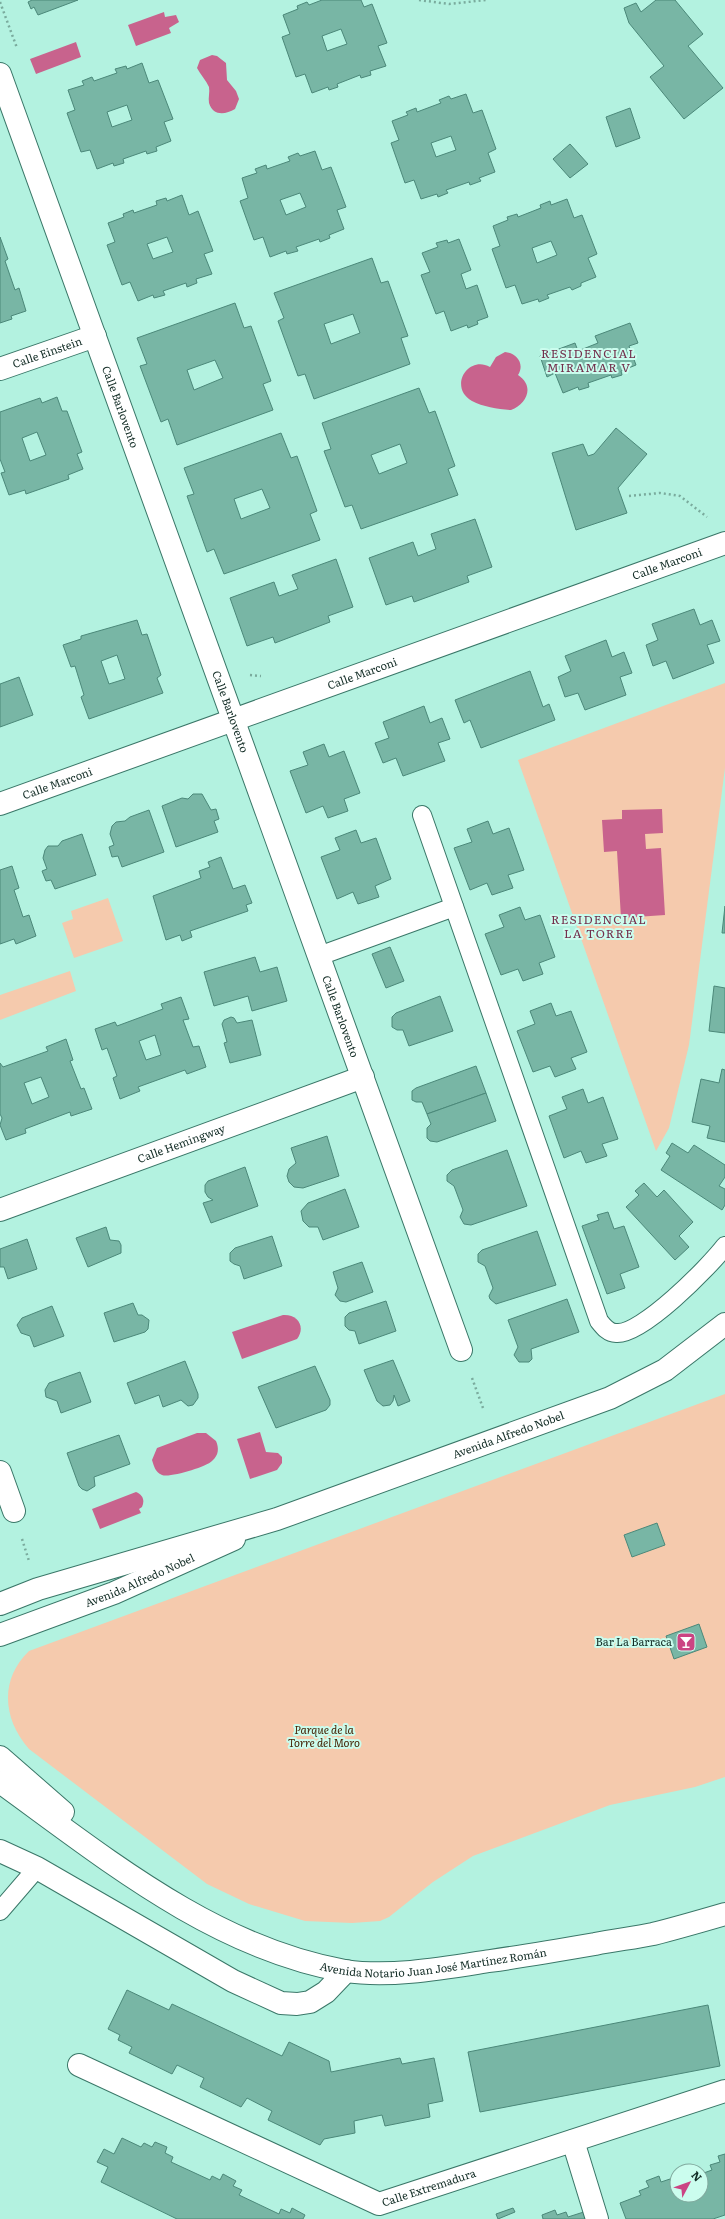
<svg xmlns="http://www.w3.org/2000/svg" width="725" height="2219" viewBox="0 0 725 2219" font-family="Literata,serif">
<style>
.green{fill:#f5caad}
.water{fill:#c8638d}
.building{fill:#78b6a5;stroke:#4b8879;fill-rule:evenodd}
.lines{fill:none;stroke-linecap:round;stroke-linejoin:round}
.service-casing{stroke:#3a7768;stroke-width:20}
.minor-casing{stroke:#3a7768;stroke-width:24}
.tertiary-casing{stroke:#3a7768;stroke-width:24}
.secondary-casing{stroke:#3a7768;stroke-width:24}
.path{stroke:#7aab9d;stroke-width:2.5;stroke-dasharray:2 3;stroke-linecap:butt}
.service{stroke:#fff;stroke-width:18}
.minor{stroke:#fff;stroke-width:22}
.tertiary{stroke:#fff;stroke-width:22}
.secondary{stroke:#fff;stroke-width:22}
.labels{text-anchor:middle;stroke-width:4;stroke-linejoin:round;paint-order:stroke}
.street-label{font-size:11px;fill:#122c25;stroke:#cbfdee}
.poi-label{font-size:11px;fill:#122c25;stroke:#cbfdee;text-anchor:end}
.park-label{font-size:11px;font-style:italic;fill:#462306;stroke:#cbfdee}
.neighbourhood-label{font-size:12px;letter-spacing:1px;fill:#73304d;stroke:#cbfdee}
</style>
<rect width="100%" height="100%" fill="#b3f2e0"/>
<!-- green -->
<g class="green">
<polygon points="725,683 725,768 689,1045 669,1128 656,1151 518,760"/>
<polygon points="108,898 123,941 74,958 62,923 73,919 71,911"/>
<polygon points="70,971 76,991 0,1020 0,995"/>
<path d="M725,1394V1777L695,1787L610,1805L473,1856L433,1882L389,1917L380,1921L352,1923L305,1921L249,1904L207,1884L29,1749C2,1718 0,1679 29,1651Z"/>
</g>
<!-- water -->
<g class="water">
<polygon points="164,12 165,17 176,15 179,22 169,28 171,33 136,46 128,25"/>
<polygon points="76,42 81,57 36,74 30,59"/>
<path d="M212,55L217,56L226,63L227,80L236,91L239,99L235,109C225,115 213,116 209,103C208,98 210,92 209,87C206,80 200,74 197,68L200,60Z"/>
<path d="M505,352C517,353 525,364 518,375C535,386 527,404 511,410C498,409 483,407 472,401C448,387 468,355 490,367L496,357Z"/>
<polygon points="662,809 663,833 645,834 646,849 661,848 665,915 621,918 617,851 604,852 602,820 622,819 622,810"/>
<path d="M283,1315C298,1314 306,1327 297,1339L242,1359L232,1332Z"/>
<polygon points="260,1432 266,1452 278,1453 282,1457 282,1463 277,1470 250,1479 237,1439"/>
<path d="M197,1433H206L216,1441C219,1448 219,1455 212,1461C206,1467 170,1478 162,1475C155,1472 154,1466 152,1460L157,1448Z"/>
<path d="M136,1492C143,1495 145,1500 142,1507L139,1509L141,1513L100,1529L92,1509Z"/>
</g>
<!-- building -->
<g class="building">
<polygon points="32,0 78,0 38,15 34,7 31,9 28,2"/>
<path d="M322,0H361L364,7L372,4L387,43L378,46L386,66L370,71L371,75L361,78L360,75L337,84L338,87L329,90L328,87L312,93L305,74L296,77L282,37L290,34L283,15L298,9L297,6L307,2L309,5ZM341,29L347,44L327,51L322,36Z"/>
<polygon points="656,0 675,0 703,34 688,46 723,88 684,119 650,77 664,66 629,23 624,8 636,3 641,12"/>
<path d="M142,63L149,83L158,80L173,119L164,122L171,141L156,147L157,151L147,154L146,151L123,159L124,163L114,166L113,163L97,169L90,150L81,152L67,113L75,110L68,90L84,85L82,81L92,77L94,81L117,73L115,69L126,66L127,69ZM127,105L132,120L112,127L107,112Z"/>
<path d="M466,94L473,113L482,110L496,149L488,153L495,172L479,178L481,181L470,185L469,182L446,190L448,193L438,197L437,194L421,199L414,180L405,183L391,143L399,140L392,121L408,115L406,112L416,108L417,112L441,103L439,100L449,96L451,99ZM451,136L456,150L436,157L431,143Z"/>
<polygon points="630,108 640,138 616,147 606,117"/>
<polygon points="570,144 588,164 570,178 553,159"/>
<path d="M315,151L322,170L331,167L346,207L337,210L344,229L329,235L330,238L320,242L319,239L296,247L298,251L287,254L286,251L270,257L263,237L254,240L240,201L248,198L242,178L257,173L255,169L266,165L267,169L290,161L288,157L298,153L300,156ZM300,193L306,207L286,215L280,200Z"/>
<path d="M182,195L189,215L198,211L213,251L204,254L212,274L196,279L197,283L187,287L186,283L163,291L165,295L154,298L153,295L138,301L130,282L122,285L107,245L115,242L108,223L124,217L123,214L133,210L134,213L157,205L156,201L166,198L167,201ZM167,237L173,252L153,259L147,244Z"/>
<path d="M567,199L574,218L582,215L597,254L588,258L596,277L581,283V286L572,290L570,287L547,295L549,298L539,302L538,299L522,304L515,285L506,288L492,249L500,246L493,226L508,220L507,217L517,214L518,217L541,208L540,205L550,201L551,205ZM551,241L557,255L537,263L532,248Z"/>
<polygon points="0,237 8,259 5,261 15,290 19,288 26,311 11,316 12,319 0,323"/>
<polygon points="459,239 471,270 461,274 466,289 477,285 488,317 477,321 478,324 468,328 467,325 451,331 444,311 436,314 421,275 430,272 422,253 438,247 436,243 447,240 448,243"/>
<path d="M372,258L381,283L388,281L408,336L401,338L410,364L314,399L305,374L298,376L278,321L284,318L274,293ZM353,314L360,333L331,344L324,324Z"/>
<path d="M235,303L244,328L251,326L271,381L263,384L273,410L177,445L168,419L161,422L140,366L147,364L137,338ZM215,360L223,378L194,390L187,370Z"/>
<polygon points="630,323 638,343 629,346 636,365 621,371 622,375 612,378 611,375 588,383 589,387 579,390 578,387 563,393 555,373 547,377 540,356 575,343 578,351 598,343 595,336"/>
<path d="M419,388L429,413L435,411L455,466L448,469L458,495L361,529L352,505L345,507L324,451L331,449L322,423ZM400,444L407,463L379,474L371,455Z"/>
<path d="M57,397L62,411H67L82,452L77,454L83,469L68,475L69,479L26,494L25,490L9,495L1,473L5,472L0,459V412L40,398L42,403ZM37,432L46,455L30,461L22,438Z"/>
<polygon points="616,428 647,454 618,488 627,513 576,530 552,453 583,444 588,456 594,454"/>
<path d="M281,433L291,458L297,456L317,511L310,514L320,540L224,574L214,549L207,552L187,496L194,494L184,468ZM262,489L270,508L241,519L234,499Z"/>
<polygon points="475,519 492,567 467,576 469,582 414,602 412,596 386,605 369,558 413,542 418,556 436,549 431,534"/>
<polygon points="336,559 353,607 328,616 330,622 275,643 273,637 247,646 230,598 274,582 279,596 298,589 292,575"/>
<polygon points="694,609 700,625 712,620 720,641 707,645 714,663 673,679 666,661 653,666 646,645 658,640 652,624"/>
<path d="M137,620L142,635L147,634L161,675L157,678L163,693L89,719L81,697L84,695L75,666L71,667L63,645L81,639V636ZM117,655L125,679L109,684L101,661Z"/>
<polygon points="606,640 612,657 624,652 632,673 620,677 626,695 585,710 578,693 565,697 558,677 571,671 565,656"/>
<polygon points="530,671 543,707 549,704 555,720 481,748 470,720 464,723 455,700"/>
<polygon points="19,677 33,715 0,727 0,684"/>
<polygon points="424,706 430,723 442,718 450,739 438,743 445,761 403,776 396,758 383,763 375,743 389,738 383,722"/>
<polygon points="324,744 329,757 344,751 360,793 344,799 348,811 328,818 323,806 306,813 290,771 308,765 303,752"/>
<polygon points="193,794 202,794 211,810 216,809 219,819 214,821 218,832 176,847 162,806 182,798 188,799"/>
<polygon points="149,810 164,852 122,867 118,856 112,857 109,847 114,845 110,834 112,826 116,822 125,821 130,817"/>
<polygon points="488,821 493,834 509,828 524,870 508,875 513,888 492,895 487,883 470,890 454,848 472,842 467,829"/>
<polygon points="356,830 361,843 376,838 391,879 375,886 379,897 358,904 353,892 337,899 321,857 340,850 335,838"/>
<polygon points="82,834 96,875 55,889 51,880 46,881 42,871 47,869 43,858 45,850 48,846 58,846 62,841"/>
<polygon points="221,857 233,889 245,885 252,903 246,905 248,911 190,931 192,937 182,941 180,935 166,940 153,896 201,878 199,871 210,867 208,862"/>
<polygon points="12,866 19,888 14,890 23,917 29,915 36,936 16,944 14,939 0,944 0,870"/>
<polygon points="725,906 725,933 722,933"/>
<polygon points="520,907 525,920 540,915 555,957 539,963 543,974 523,981 518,969 501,975 485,934 504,927 499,915"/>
<polygon points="390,947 404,981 386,988 372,954"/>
<polygon points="255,957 260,972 277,967 287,1001 252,1011 248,996 214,1006 204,972"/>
<polygon points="714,986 725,988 725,1033 709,1031"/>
<polygon points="440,996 453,1031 409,1046 403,1030 397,1030 392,1027 392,1017 396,1013"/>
<path d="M181,997L189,1019L183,1020L193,1047L199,1046L206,1067L187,1074L185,1070L138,1087L140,1091L120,1099L113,1078L117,1076L107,1048L102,1050L95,1029L115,1022L117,1026L163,1009L161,1004ZM155,1035L161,1055L146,1060L139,1041Z"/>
<polygon points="551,1003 556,1016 571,1011 587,1052 571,1058 576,1069 555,1077 550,1066 533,1072 517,1031 535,1024 530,1011"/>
<polygon points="231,1017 234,1018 237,1023 252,1020 261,1055 230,1063 224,1043 227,1042 222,1024 224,1020"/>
<path d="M66,1039L73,1060L70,1061L81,1089L84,1088L92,1109L71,1116L70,1112L25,1129L26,1133L6,1140L0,1125L2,1118L0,1114V1063L3,1067L48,1051L46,1047ZM41,1077L49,1097L32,1104L24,1083Z"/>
<polygon points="476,1066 486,1093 427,1114 422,1102 416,1102 412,1100 412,1091 416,1088"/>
<polygon points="722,1069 725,1070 725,1142 707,1138 710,1126 692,1122 701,1079 719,1083"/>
<polygon points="583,1089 588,1103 603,1097 618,1139 602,1144 607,1156 586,1163 581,1151 564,1158 549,1116 567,1109 562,1097"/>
<polygon points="486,1093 496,1121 437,1142 430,1141 427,1138 427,1128 431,1124 427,1114"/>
<polygon points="327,1136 339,1176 303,1188 294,1187 289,1182 287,1176 289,1169 296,1163 291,1148"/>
<polygon points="672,1143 688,1153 694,1145 725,1165 725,1177 719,1186 725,1189 725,1205 722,1210 661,1170 670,1156 666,1153"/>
<polygon points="507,1150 527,1206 471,1225 464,1224 460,1217 463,1210 454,1186 447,1181 447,1175 452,1170"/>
<polygon points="245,1167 258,1206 211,1223 203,1203 213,1200 208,1197 205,1192 205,1185 208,1181"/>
<polygon points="644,1183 657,1197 664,1190 693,1222 679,1236 689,1247 675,1260 626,1207 639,1195 635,1191"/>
<polygon points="345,1189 359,1227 323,1240 318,1227 309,1227 303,1221 301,1211 308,1203"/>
<polygon points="608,1212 614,1229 624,1226 639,1267 620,1274 625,1288 607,1294 582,1226 599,1220 597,1215"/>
<polygon points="106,1227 110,1240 119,1241 121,1245 121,1253 88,1267 76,1238"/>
<polygon points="537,1231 556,1285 496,1304 490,1299 489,1296 493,1288 485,1266 478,1262 478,1254 482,1250"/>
<polygon points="272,1236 282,1266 244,1279 240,1266 234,1264 230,1261 230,1253 235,1248"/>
<polygon points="27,1239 37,1269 8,1279 4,1267 0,1267 0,1249"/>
<polygon points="362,1262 373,1292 346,1302 340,1301 335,1295 338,1288 333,1272"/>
<polygon points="567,1299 579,1332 531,1349 532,1359 529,1362 519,1362 514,1355 518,1347 508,1320"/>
<polygon points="386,1301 396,1331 359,1344 355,1331 349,1330 345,1326 345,1317 349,1313"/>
<polygon points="133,1303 138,1315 142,1315 149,1320 148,1329 145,1332 114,1342 104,1313"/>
<polygon points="52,1306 64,1336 34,1347 30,1336 21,1333 17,1325 22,1318"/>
<polygon points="393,1360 410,1401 398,1406 394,1395 393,1401 390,1405 383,1406 377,1401 364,1370"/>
<polygon points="185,1361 198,1394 198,1398 193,1405 188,1406 181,1400 163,1407 159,1395 135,1404 127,1383"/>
<polygon points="315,1366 330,1400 330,1405 326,1410 276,1428 258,1387"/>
<polygon points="80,1372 91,1402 61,1413 57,1401 46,1397 45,1390 49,1383"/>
<polygon points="119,1435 130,1464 94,1477 95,1486 87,1491 82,1489 79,1486 67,1453"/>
<polygon points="657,1523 665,1545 632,1557 624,1535"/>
<polygon points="699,1624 707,1647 674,1659 666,1636"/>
<polygon points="127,1990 169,2010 172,2004 282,2056 289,2042 329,2061 331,2072 400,2058 402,2064 434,2058 443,2101 428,2104 430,2117 385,2126 382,2115 354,2121 355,2133 324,2139 320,2145 268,2120 272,2111 247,2098 241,2107 200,2087 204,2078 177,2065 172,2074 129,2053 132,2047 118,2040 120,2035 108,2029"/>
<polygon points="708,2005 720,2066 480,2112 468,2052"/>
<polygon points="122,2138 141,2147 144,2143 152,2147 155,2142 167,2147 165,2153 173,2157 171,2162 210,2180 212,2176 220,2180 223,2174 236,2181 233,2186 242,2190 239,2195 279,2214 281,2209 290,2213 292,2208 305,2215 303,2219 177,2219 101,2182 108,2167 97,2162 104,2149 114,2154"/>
<polygon points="725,2154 725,2215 713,2219 626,2219 620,2203 641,2195 639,2191 649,2187 646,2181 659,2176 661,2182 670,2179 672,2184 677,2183 677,2195 701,2195 701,2174 712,2170 710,2165 720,2162 718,2156"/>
<polygon points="513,2208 515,2212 498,2219 496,2214"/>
<polygon points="555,2210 557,2215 566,2212 568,2217 590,2210 593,2219 543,2219 542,2215"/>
</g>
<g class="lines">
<defs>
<g id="service">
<path d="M422,815L599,1321C603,1326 608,1333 616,1333C641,1336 709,1267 725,1246"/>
<polyline points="319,956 454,907"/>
<polyline points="0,1911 37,1868"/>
</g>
<g id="minor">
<path id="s1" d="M0,74L461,1350"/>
<path id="s2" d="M0,369L95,336"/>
<path id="s3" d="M0,804L725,543"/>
<path id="s4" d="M0,1210L363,1077"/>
<polyline points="0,1472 14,1511"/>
<path id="s5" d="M79,2065L379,2204L725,2091"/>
<polyline points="573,2141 597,2219"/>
</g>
<g id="tertiary">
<path id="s6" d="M0,1635L114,1593L234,1539"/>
<polyline points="0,1757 63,1812"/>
<path id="s7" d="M0,1782C105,1858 214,1948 345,1971C391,1978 445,1968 490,1961C525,1956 560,1950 595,1944C614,1940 634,1938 653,1934C677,1928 701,1921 725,1914"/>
<polyline points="0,1851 37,1868 233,1981 281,2003 297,2004 310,2002 326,1992 346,1971"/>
</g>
<g id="secondary">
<path id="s8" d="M0,1604L38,1589L277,1519L610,1398L665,1370L725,1324"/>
</g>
</defs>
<!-- service casing -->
<use href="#service" class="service-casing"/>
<!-- minor casing -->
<use href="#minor" class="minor-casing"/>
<!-- tertiary casing -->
<use href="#tertiary" class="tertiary-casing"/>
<!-- secondary casing -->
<use href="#secondary" class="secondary-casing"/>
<!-- path -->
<g class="path">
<polyline points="419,0 449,4 486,0"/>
<polyline points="0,2 17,48"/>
<polyline points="629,496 660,493 680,496 707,517"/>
<polyline points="250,675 261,676"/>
<polyline points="472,1378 483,1408"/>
<polyline points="22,1539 29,1561"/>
</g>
<!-- service -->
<use href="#service" class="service"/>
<!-- minor -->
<use href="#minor" class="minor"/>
<!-- tertiary -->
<use href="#tertiary" class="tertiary"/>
<!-- secondary -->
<use href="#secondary" class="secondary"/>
</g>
<!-- icons -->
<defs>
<symbol id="bar-square" viewBox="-11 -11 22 22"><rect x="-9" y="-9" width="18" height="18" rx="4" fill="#cb4483" stroke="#cbfdee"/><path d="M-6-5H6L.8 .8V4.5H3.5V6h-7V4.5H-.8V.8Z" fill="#fff"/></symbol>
</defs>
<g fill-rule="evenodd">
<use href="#bar-square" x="675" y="1631" width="22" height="22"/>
</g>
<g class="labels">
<!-- street labels -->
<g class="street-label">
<text dy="4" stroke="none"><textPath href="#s2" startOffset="50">Calle Einstein</textPath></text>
<text dy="4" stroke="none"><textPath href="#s1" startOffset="354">Calle Barlovento</textPath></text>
<text dy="4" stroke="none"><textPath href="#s3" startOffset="709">Calle Marconi</textPath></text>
<text dy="4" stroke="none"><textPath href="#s3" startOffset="385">Calle Marconi</textPath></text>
<text dy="4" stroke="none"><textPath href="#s1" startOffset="678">Calle Barlovento</textPath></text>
<text dy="4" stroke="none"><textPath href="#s3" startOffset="61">Calle Marconi</textPath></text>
<text dy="4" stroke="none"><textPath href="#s1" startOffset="1002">Calle Barlovento</textPath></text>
<text dy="4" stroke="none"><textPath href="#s4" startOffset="193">Calle Hemingway</textPath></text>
<text dy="4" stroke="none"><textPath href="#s8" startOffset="536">Avenida Alfredo Nobel</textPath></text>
<text dy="4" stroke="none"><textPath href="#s6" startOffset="150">Avenida Alfredo Nobel</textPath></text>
<text dy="4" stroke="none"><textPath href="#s7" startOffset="486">Avenida Notario Juan José Martínez Román</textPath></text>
<text dy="4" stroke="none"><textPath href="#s5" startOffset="383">Calle Extremadura</textPath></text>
</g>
<!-- poi labels -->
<g class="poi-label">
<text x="672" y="1646">Bar La Barraca</text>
</g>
<!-- park labels -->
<g class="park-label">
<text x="324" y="1734">Parque de la<tspan x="324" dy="13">Torre del Moro</tspan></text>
</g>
<!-- neighbourhood labels -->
<g class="neighbourhood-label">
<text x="589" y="358">RESIDENCIAL<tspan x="589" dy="14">MIRAMAR V</tspan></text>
<text x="599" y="924">RESIDENCIAL<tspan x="599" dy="14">LA TORRE</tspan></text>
</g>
</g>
<!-- north arrow -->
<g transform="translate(689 2183) rotate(49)"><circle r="19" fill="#cbfdee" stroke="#81a99e"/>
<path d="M0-3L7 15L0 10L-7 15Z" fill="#cb4483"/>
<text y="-6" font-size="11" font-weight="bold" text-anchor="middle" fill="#122c25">N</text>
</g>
</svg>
